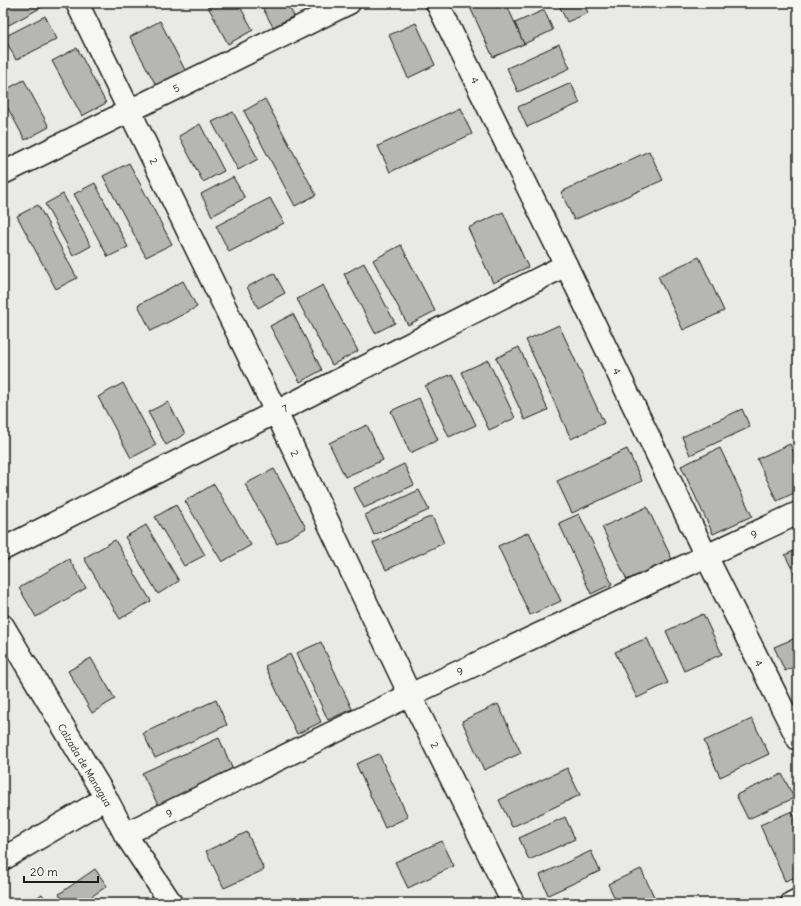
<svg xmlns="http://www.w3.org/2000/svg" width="801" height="906" viewBox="0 0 801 906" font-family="Delius,sans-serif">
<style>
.building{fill:#b6b6b3;stroke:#1c1c1c}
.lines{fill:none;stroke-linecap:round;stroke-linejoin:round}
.minor-casing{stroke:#1c1c1c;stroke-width:25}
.major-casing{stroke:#1c1c1c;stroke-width:25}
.minor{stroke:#f6f6f2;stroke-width:22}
.major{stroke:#f6f6f2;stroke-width:22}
.labels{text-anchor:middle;stroke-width:4;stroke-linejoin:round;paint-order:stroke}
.street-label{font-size:10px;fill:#1c1c1c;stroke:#f6f6f2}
</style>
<rect width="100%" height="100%" fill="#e9e9e5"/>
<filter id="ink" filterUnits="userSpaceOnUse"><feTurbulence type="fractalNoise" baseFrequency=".025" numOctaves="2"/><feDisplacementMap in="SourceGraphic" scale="8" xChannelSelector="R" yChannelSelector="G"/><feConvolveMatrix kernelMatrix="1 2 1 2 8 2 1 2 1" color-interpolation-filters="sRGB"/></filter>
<g filter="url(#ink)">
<!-- building -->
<g class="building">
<polygon points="3,3 45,3 46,5 5,27 3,24"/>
<polygon points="206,3 238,3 253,30 228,44"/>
<polygon points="260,3 287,3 294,16 273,27"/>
<polygon points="468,3 506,3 524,44 493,57"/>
<polygon points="558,3 584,3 588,13 567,22"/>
<polygon points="544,10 553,30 524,44 515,23"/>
<polygon points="45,16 57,39 16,60 4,37"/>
<polygon points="160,21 187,74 158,89 130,37"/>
<polygon points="416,23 435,65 408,78 389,35"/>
<polygon points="559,44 570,68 518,92 507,68"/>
<polygon points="77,48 106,103 82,116 52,61"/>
<polygon points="24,80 49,127 25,140 3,99 3,91"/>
<polygon points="571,83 580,103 527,127 518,107"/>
<polygon points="265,99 316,195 295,206 244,111"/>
<polygon points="460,108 472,134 390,172 378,146"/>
<polygon points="233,112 258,159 238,170 212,122"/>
<polygon points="200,124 224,171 203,182 179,136"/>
<polygon points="649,151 663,180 574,220 561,192"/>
<polygon points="129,163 172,244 146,257 103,176"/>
<polygon points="233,177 245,198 212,216 201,194"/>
<polygon points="95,183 128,247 108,257 74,194"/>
<polygon points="63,194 91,246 73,256 45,204"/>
<polygon points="270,198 284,223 229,252 216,226"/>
<polygon points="38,205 77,278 56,289 17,216"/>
<polygon points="503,212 528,267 493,283 468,228"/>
<polygon points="401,245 435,311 408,325 373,260"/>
<polygon points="699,257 724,311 683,330 658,276"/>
<polygon points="364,263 395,323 375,333 344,274"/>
<polygon points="274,273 285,293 258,308 247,287"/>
<polygon points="183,281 197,307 151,331 138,305"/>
<polygon points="323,285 358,351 332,365 297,299"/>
<polygon points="293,314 322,370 300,382 270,326"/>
<polygon points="559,325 604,423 571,439 526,340"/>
<polygon points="519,347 548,410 525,420 496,358"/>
<polygon points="488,360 515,418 489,430 462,372"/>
<polygon points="452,374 476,425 449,437 425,386"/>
<polygon points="123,383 156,445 131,458 98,397"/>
<polygon points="419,398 438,440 410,453 391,411"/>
<polygon points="168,402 185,434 166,445 148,412"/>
<polygon points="742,409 750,427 690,455 682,437"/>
<polygon points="367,425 383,460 345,477 329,443"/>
<polygon points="790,444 798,462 798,491 777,501 757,459"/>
<polygon points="720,448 752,516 713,534 681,466"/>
<polygon points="627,449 642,481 572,513 557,481"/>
<polygon points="404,464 414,485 364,508 354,488"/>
<polygon points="274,469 306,528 277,544 245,484"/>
<polygon points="214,484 251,545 222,562 185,501"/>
<polygon points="419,490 429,510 374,535 365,515"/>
<polygon points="176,505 205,555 184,566 155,517"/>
<polygon points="647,507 672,559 627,580 602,527"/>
<polygon points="579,514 612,584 591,594 559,523"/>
<polygon points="432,516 444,543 386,570 373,543"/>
<polygon points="146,525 179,581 158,594 125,537"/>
<polygon points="529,532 561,601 530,615 498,546"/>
<polygon points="115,540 151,601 120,619 84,558"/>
<polygon points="798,549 798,581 785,555"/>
<polygon points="69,559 86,588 36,617 19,588"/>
<polygon points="703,614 722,654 684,671 666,631"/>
<polygon points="798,637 798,665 785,671 774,647"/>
<polygon points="647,638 668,683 637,698 615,652"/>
<polygon points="321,642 352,709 328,720 297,653"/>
<polygon points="290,654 321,722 297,734 265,666"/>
<polygon points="91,658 115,699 92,713 68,671"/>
<polygon points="216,700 227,725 155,758 143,733"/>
<polygon points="498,704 521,753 484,770 462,721"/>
<polygon points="752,719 769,754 720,777 704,741"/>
<polygon points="219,738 233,770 158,805 142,773"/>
<polygon points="379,754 408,817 385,828 356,764"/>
<polygon points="567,768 580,795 512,827 499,800"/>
<polygon points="782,774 794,798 748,819 736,795"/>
<polygon points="792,811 798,824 798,876 785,881 760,825"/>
<polygon points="565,817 575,839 529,860 519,838"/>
<polygon points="247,832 264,870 224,888 206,851"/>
<polygon points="442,841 454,866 408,888 395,862"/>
<polygon points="591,851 600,871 548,895 540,875"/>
<polygon points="95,869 107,886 82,903 65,903 59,894"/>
<polygon points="641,869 657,903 617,903 608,884"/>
<polygon points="42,894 48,903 29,903"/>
</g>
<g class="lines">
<defs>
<g id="minor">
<polyline points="77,3 276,412 410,695 513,903"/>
<polyline points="437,3 566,265 706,556 798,739"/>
<polyline points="3,173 349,3"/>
<polyline points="3,549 276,412 566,265"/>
<polyline points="125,834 410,695 798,513"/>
<polyline points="3,859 106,798"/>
<polyline points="792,903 798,900"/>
</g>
<polyline id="major" points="3,626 106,798 125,834 171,903"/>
</defs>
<!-- minor casing -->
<use href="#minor" class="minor-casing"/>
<!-- major casing -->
<use href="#major" class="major-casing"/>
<!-- minor -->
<use href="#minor" class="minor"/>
<!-- major -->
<use href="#major" class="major"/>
</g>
</g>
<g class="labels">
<!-- street labels -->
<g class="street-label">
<text transform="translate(475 80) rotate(64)" y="4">4</text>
<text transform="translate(176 88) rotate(-26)" y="4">5</text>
<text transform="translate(154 161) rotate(64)" y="4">2</text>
<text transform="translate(617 371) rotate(64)" y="4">4</text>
<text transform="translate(285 408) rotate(-27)" y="4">7</text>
<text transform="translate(295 453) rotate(65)" y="4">2</text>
<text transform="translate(754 534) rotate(-25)" y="4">9</text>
<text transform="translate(759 663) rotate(63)" y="4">4</text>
<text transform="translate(460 671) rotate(-25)" y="4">9</text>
<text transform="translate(435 745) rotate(64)" y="4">2</text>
<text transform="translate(85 765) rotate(59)" y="4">Calzada de Managua</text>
<text transform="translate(169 813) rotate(-26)" y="4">9</text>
</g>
</g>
<!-- margin -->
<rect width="801" height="906" fill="none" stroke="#f6f6f2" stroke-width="16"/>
<rect x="8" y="8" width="785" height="890" fill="none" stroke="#1c1c1c" stroke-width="1.5" filter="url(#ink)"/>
<!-- scale -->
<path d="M24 876v6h74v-6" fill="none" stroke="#1c1c1c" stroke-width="2"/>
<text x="30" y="876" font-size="12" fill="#1c1c1c" stroke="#f6f6f2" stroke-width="3" paint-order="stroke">20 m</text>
</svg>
